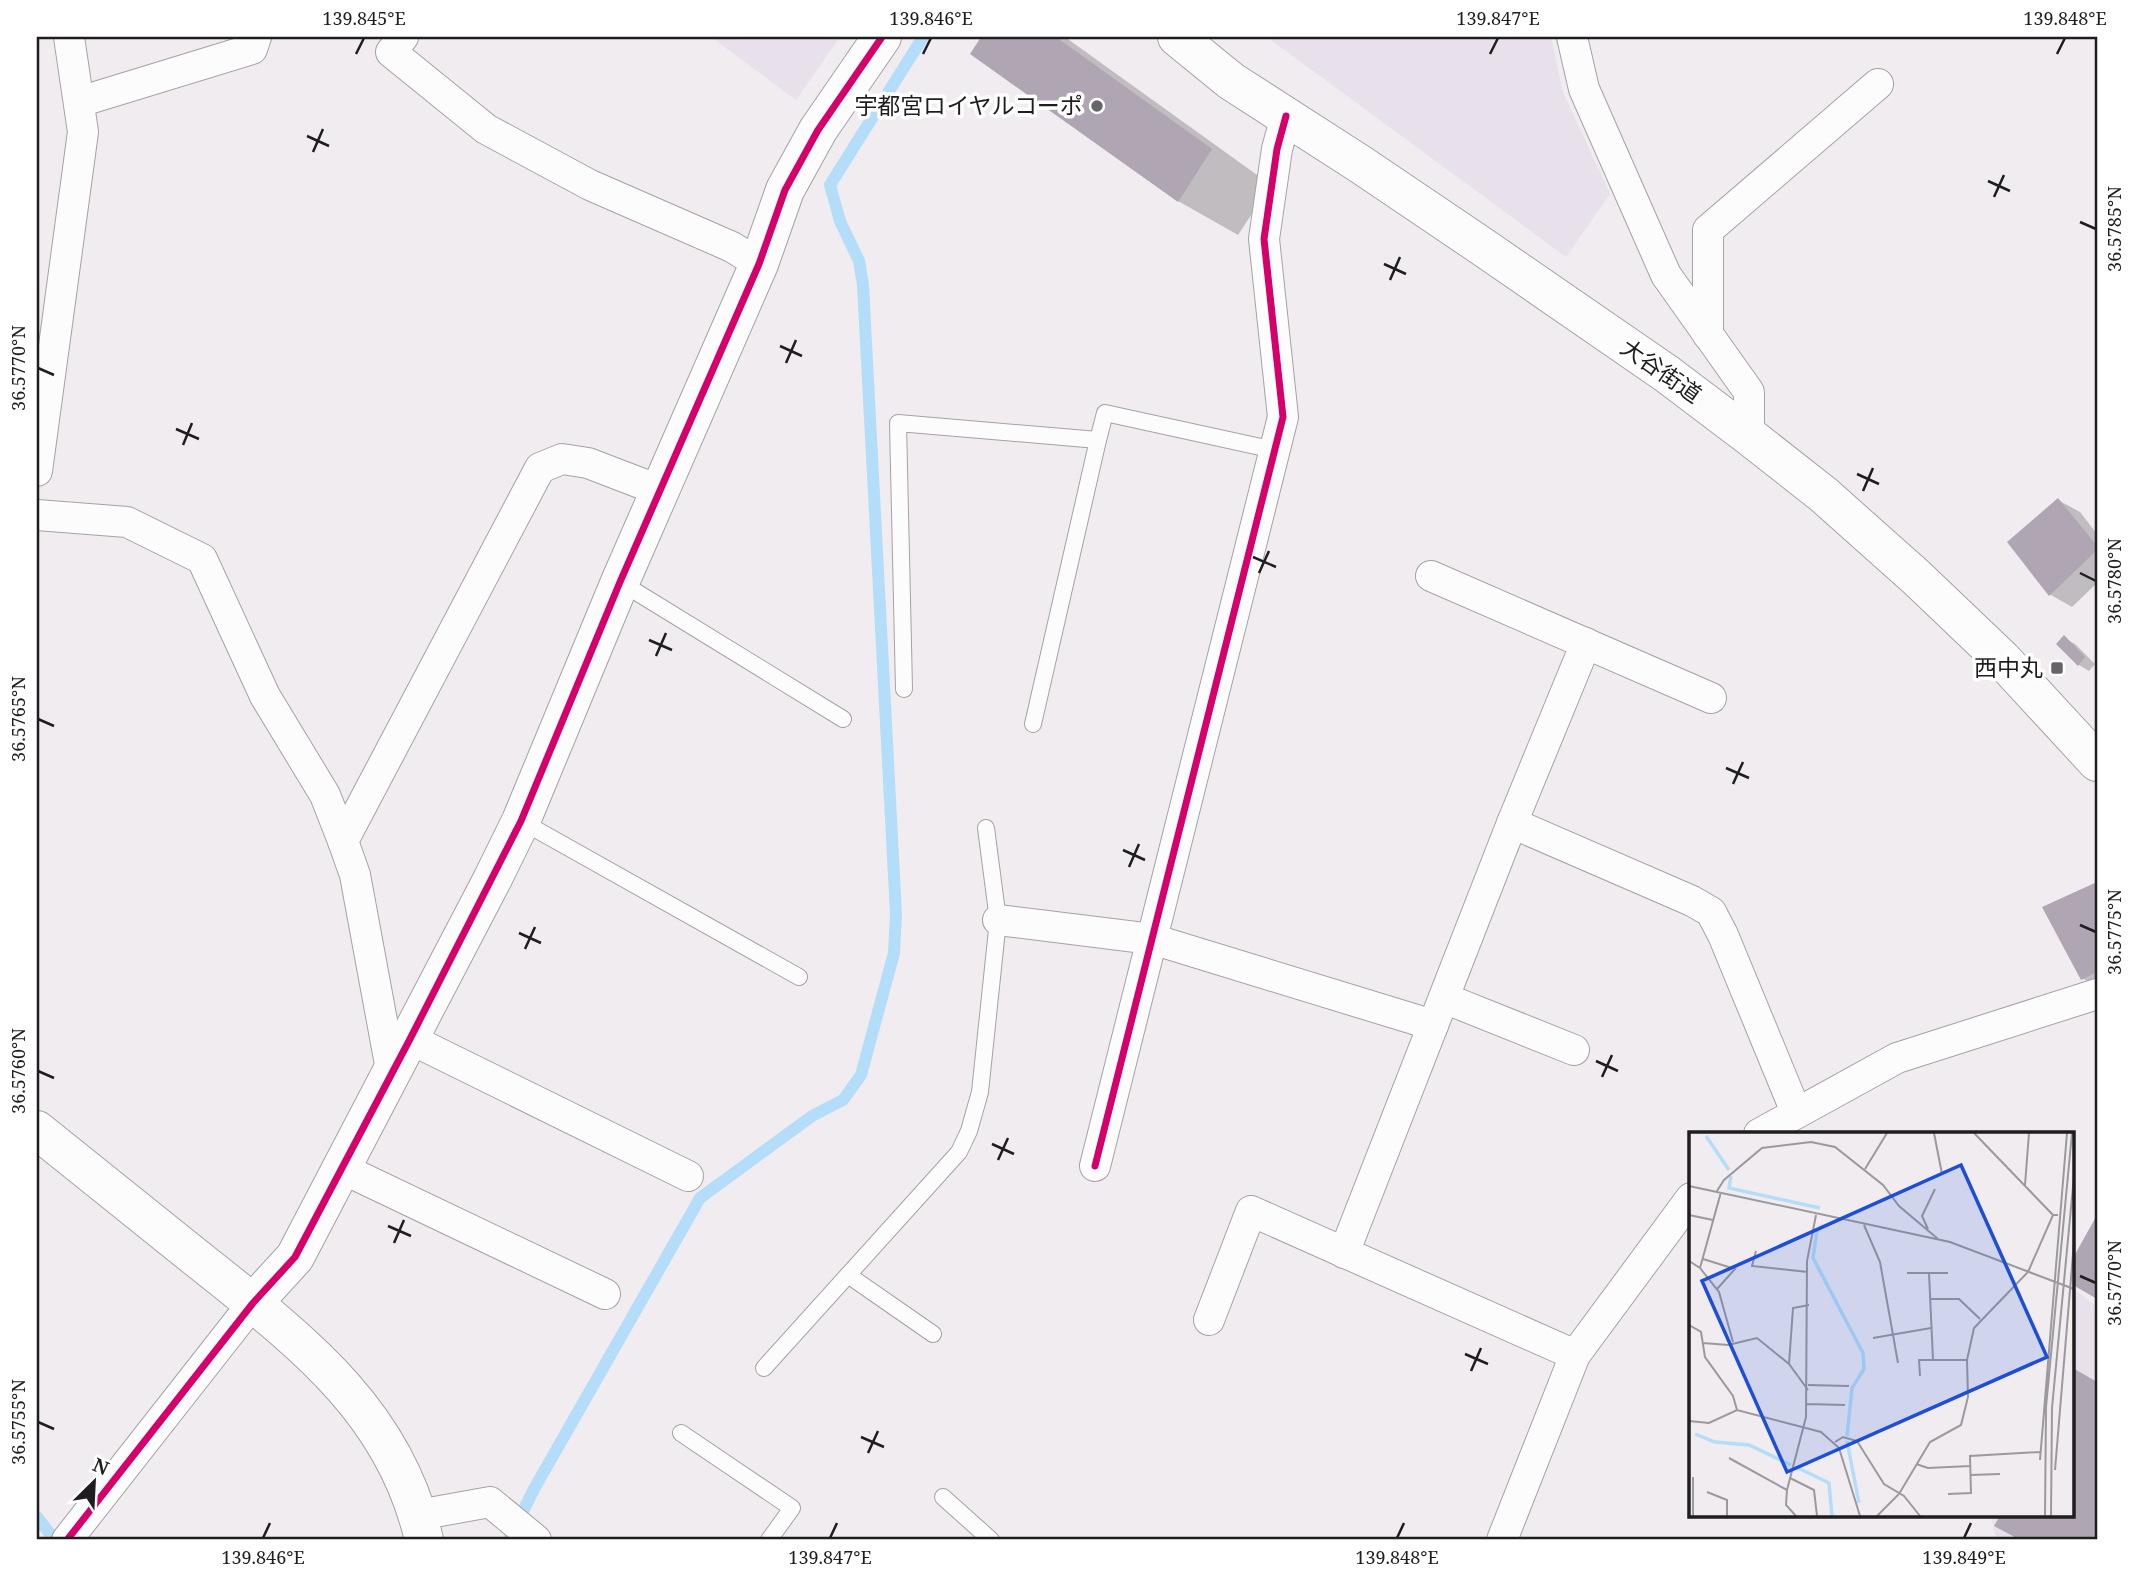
<svg xmlns="http://www.w3.org/2000/svg" width="2134" height="1577" viewBox="0 0 2134 1577" font-family="'Noto Serif','Noto Sans JP',serif">
<style>
.built{fill:#e8e0ea}
.shadow{fill:#0003}
.lines{fill:none;stroke-linecap:round;stroke-linejoin:round}
.stream{stroke:#b4ddfa;stroke-width:12}
.building{fill:#b0a5b2}
.lane-casing{stroke:#a5a2a5;stroke-width:18}
.street-casing{stroke:#a5a2a5;stroke-width:32}
.secondary-casing{stroke:#a5a2a5;stroke-width:40}
.primary-casing{stroke:#a5a2a5;stroke-width:40}
.lane{stroke:#fdfcfd;stroke-width:16}
.street{stroke:#fdfcfd;stroke-width:30}
.secondary{stroke:#fdfcfd;stroke-width:38}
.primary{stroke:#fdfcfd;stroke-width:38}
.cycleway-casing{stroke:#fff;stroke-width:11}
.cycleway{stroke:#d6006c;stroke-width:7}
.ticks{fill:none;stroke:#1f1d1f;stroke-width:2.5}
.poi-dot{fill:#686568;stroke:#fff;stroke-width:2.5}
.labels{text-anchor:middle;stroke-width:7;stroke-linejoin:round;paint-order:stroke}
.poi-label{font-size:23px;fill:#1f1d1f;stroke:#fff;text-anchor:end}
.street-label{font-size:23px;fill:#1f1d1f;stroke:#fff}
.inset-river{fill:none;stroke:#b4ddfa;stroke-width:3.5}
.inset-road{fill:none;stroke:#9c999c;stroke-width:2}
.view{fill:#1d4ed8;fill-opacity:0.15;stroke:#1d4ed8;stroke-width:3.5}
.inset-edge{fill:none;stroke:#1f1d1f;stroke-width:3.5}
.neatline{fill:none;stroke:#1f1d1f;stroke-width:2.5}
.ticks-label{font-size:18px;text-anchor:middle;fill:#1f1d1f}
</style>
<rect width="100%" height="100%" fill="#f0ecf0"/>
<!-- built -->
<g class="built">
<polygon points="711,37 840,37 796,100"/>
<polygon points="1267,37 1551,37 1563,92 1610,194 1566,257"/>
<polygon points="2073,1288 2097,1307 2097,1540 1996,1540 1991,1516 2073,1516"/>
</g>
<!-- shadow -->
<g class="shadow">
<polygon points="983,37 1065,37 1271,185 1238,235 1178,201 972,54"/>
<polygon points="2058,500 2080,512 2097,534 2097,583 2072,607 2051,595 2009,542"/>
<polygon points="2064,638 2075,644 2095,664 2089,671 2079,665"/>
<polygon points="2097,884 2097,987 2082,978 2044,908"/>
<polygon points="2097,1219 2097,1297 2073,1283 2073,1261"/>
<polygon points="2073,1370 2097,1384 2097,1540 2023,1540 1997,1525 2002,1516 2073,1516"/>
</g>
<g class="lines">
<!-- stream -->
<g class="stream">
<polyline points="37,1517 55,1540"/>
<polyline points="509,1540 534,1489 700,1198 812,1116 843,1100 861,1075 894,953 896,914 863,285 859,261 840,221 830,185 923,37"/>
</g>
</g>
<!-- building -->
<g class="building">
<polygon points="981,37 1056,37 1212,149 1178,202 970,54"/>
<polygon points="2058,498 2097,546 2097,550 2049,596 2007,542"/>
<polygon points="2064,635 2085,657 2078,666 2056,644"/>
<polygon points="2097,882 2097,972 2081,980 2042,907"/>
<polygon points="2097,1215 2097,1299 2073,1285 2073,1258"/>
<polygon points="2073,1368 2097,1382 2097,1532 2093,1540 2020,1540 1994,1526 2000,1516 2073,1516"/>
</g>
<g class="lines">
<defs>
<g id="lane">
<polyline points="620,582 843,719"/>
<polyline points="904,689 898,423 1098,440 1105,413 1274,450"/>
<polyline points="1033,724 1098,440"/>
<polyline points="521,821 799,977"/>
<polyline points="848,1275 933,1334"/>
<polyline points="764,1368 959,1152 969,1131 980,1092 998,920 986,828"/>
<polyline points="681,1433 792,1508 769,1540"/>
<polyline points="943,1497 991,1540"/>
</g>
<g id="street">
<polyline points="403,37 391,52 486,129 590,185 732,247 759,264"/>
<polyline points="1572,37 1584,89 1666,275 1749,392 1749,436"/>
<polyline points="79,102 252,49 256,37"/>
<polyline points="1708,335 1708,230 1878,84"/>
<polyline points="37,471 83,132 69,37"/>
<polyline points="37,515 127,522 202,559 265,696 325,795 343,841 355,875 392,1075"/>
<polyline points="1431,576 1711,698"/>
<polyline points="1512,823 1692,901 1711,912 1723,935 1796,1112"/>
<polyline points="343,841 540,468 562,459 588,463 661,491"/>
<polyline points="998,920 1152,939 1433,1025"/>
<polyline points="1444,998 1574,1050"/>
<polyline points="410,1039 688,1176"/>
<polyline points="1759,1134 1897,1058 2097,994"/>
<polyline points="1095,1166 1283,417 1264,239 1277,149 1286,116"/>
<polyline points="341,1168 605,1294"/>
<polyline points="1344,1253 1512,823 1586,643"/>
<polyline points="1209,1320 1251,1211 1575,1355"/>
<polyline points="418,1515 490,1502 536,1540"/>
<polyline points="67,1540 253,1303"/>
<polyline points="1502,1540 1575,1355 1691,1198"/>
</g>
<g id="secondary">
<path d="M37,1130C91,1173 145,1217 199,1260C298,1339 395,1410 424,1540"/>
<polyline points="253,1303 295,1257 492,880 521,821 620,582 759,264 785,190 818,130 882,37"/>
</g>
<polyline id="primary" points="1177,37 1231,81 1360,164 1477,243 1667,374 1749,436 1824,495 1916,577 2002,659 2097,762"/>
</defs>
<!-- lane casing -->
<use href="#lane" class="lane-casing"/>
<!-- street casing -->
<use href="#street" class="street-casing"/>
<!-- secondary casing -->
<use href="#secondary" class="secondary-casing"/>
<!-- primary casing -->
<use href="#primary" class="primary-casing"/>
<!-- lane -->
<use href="#lane" class="lane"/>
<!-- street -->
<use href="#street" class="street"/>
<!-- secondary -->
<use href="#secondary" class="secondary"/>
<!-- primary -->
<use href="#primary" class="primary"/>
<defs>
<g id="cycleway">
<polyline points="1095,1166 1283,417 1264,239 1277,149 1286,116"/>
<polyline points="67,1540 253,1303 295,1257 410,1039 521,821 620,582 759,264 785,190 818,130 882,37"/>
</g>
</defs>
<!-- cycleway casing -->
<use href="#cycleway" class="cycleway-casing"/>
<!-- cycleway -->
<use href="#cycleway" class="cycleway"/>
</g>
<!-- ticks -->
<path class="ticks" d="M356,54L364,38M923,54L931,38M1490,54L1498,38M2057,54L2065,38M307,136L329,146M313,152L323,129M1988,181L2010,191M1994,197L2004,175M2080,222L2096,229M1384,264L1406,274M1390,280L1400,257M780,346L802,356M786,363L796,340M38,368L54,375M176,429L199,439M183,445L192,423M1857,474L1879,484M1863,491L1873,468M1253,557L1276,567M1259,573L1269,551M2080,573L2096,581M649,640L672,650M656,656L666,633M38,719L54,726M1726,768L1749,778M1733,784L1743,762M1123,850L1145,860M1129,867L1139,844M2080,925L2096,932M519,933L541,943M525,949L535,927M1596,1061L1618,1071M38,1071L54,1078M1602,1077L1612,1055M992,1144L1014,1154M998,1160L1008,1138M388,1226L411,1236M394,1243L404,1220M2080,1276L2096,1283M1465,1354L1488,1364M1471,1371L1481,1348M38,1422L54,1429M861,1437L884,1447M868,1453L878,1431M263,1538L270,1523M830,1538L837,1523M1397,1538L1404,1523M1964,1538L1971,1523"/>
<!-- markers -->
<g class="poi-dot">
<circle cx="1097" cy="106" r="7"/>
<rect x="2050" y="661" width="14" height="14" rx="3.5"/>
</g>
<g class="labels">
<!-- poi labels -->
<g class="poi-label">
<text x="1083" y="114">宇都宮ロイヤルコーポ</text>
<text x="2043" y="676">西中丸</text>
</g>
<!-- street labels -->
<g class="street-label">
<text transform="translate(1661 371) rotate(35)" y="8">大谷街道</text>
</g>
</g>
<!-- overview -->
<g transform="translate(1689 1132)">
<rect width="385" height="385" fill="#f0ecf0"/>
<path class="inset-river" d="M17,4L40,38M42,44L40,56L131,76M128,98L124,126L174,221L175,237L163,256L158,304M6,302L26,310L60,313L102,333M158,309L170,371M107,335L140,351L143,384"/>
<path class="inset-road" d="M245,1L253,42M285,1L364,83M176,37L198,1M336,53L340,1M0,54L261,110L385,157M28,59L35,48L73,16L122,10L146,15L194,53L210,74L249,107M0,83L24,88M175,93L191,130L209,231M239,97L233,84L246,57M67,119L63,134L119,140M14,127L46,137L28,157M0,129L11,136L30,160L44,210M11,136L32,60M218,141H259M240,141L244,228M241,167H270L291,187M0,193L12,200L16,225L44,264L48,278M184,206L242,196M14,211L39,213L68,206L100,232L119,258M100,232L104,176L120,173M231,244L230,228H278M119,253L160,254M118,272L156,273M0,289L20,291L48,278L132,300L150,316L171,384M146,310L154,305L168,309L195,352L215,364L231,384M40,326L98,358M351,328L378,1M227,332L239,336L281,334M366,338L385,110M281,343L311,342M101,346L125,358L128,384M18,360L38,368V384M259,362L282,361L281,324L351,320M4,384V345M107,384L97,373L98,358L117,285L118,129L127,83M188,384L210,362L241,310L272,293L279,265L278,228L285,196L339,140L364,83H369M356,384L357,275L383,1M362,384L363,276L385,44"/>
<path class="view" d="M272,33L358,225L98,340L13,149Z"/>
<rect width="385" height="385" class="inset-edge"/>
</g>
<!-- border -->
<rect width="2134" height="1577" fill="none" stroke="#ffffff" stroke-width="77"/>
<!-- north arrow -->
<g transform="translate(94 1482) rotate(24)" stroke="#ffffff" stroke-width="5" paint-order="stroke">
<path d="M0-5L12 26L0 18L-12 26Z" fill="#1f1d1f"/>
<text y="-10" font-size="19" font-weight="bold" text-anchor="middle" fill="#1f1d1f">N</text>
</g>
<rect x="38" y="38" width="2058" height="1500" class="neatline"/>
<g class="ticks-label">
<text x="364" y="25">139.845°E</text>
<text x="931" y="25">139.846°E</text>
<text x="1498" y="25">139.847°E</text>
<text x="2065" y="25">139.848°E</text>
<text transform="translate(2115 229) rotate(-90)" y="6">36.5785°N</text>
<text transform="translate(19 368) rotate(-90)" y="6">36.5770°N</text>
<text transform="translate(2115 581) rotate(-90)" y="6">36.5780°N</text>
<text transform="translate(19 719) rotate(-90)" y="6">36.5765°N</text>
<text transform="translate(2115 932) rotate(-90)" y="6">36.5775°N</text>
<text transform="translate(19 1071) rotate(-90)" y="6">36.5760°N</text>
<text transform="translate(2115 1283) rotate(-90)" y="6">36.5770°N</text>
<text transform="translate(19 1422) rotate(-90)" y="6">36.5755°N</text>
<text x="263" y="1564">139.846°E</text>
<text x="830" y="1564">139.847°E</text>
<text x="1397" y="1564">139.848°E</text>
<text x="1964" y="1564">139.849°E</text>
</g>
</svg>
